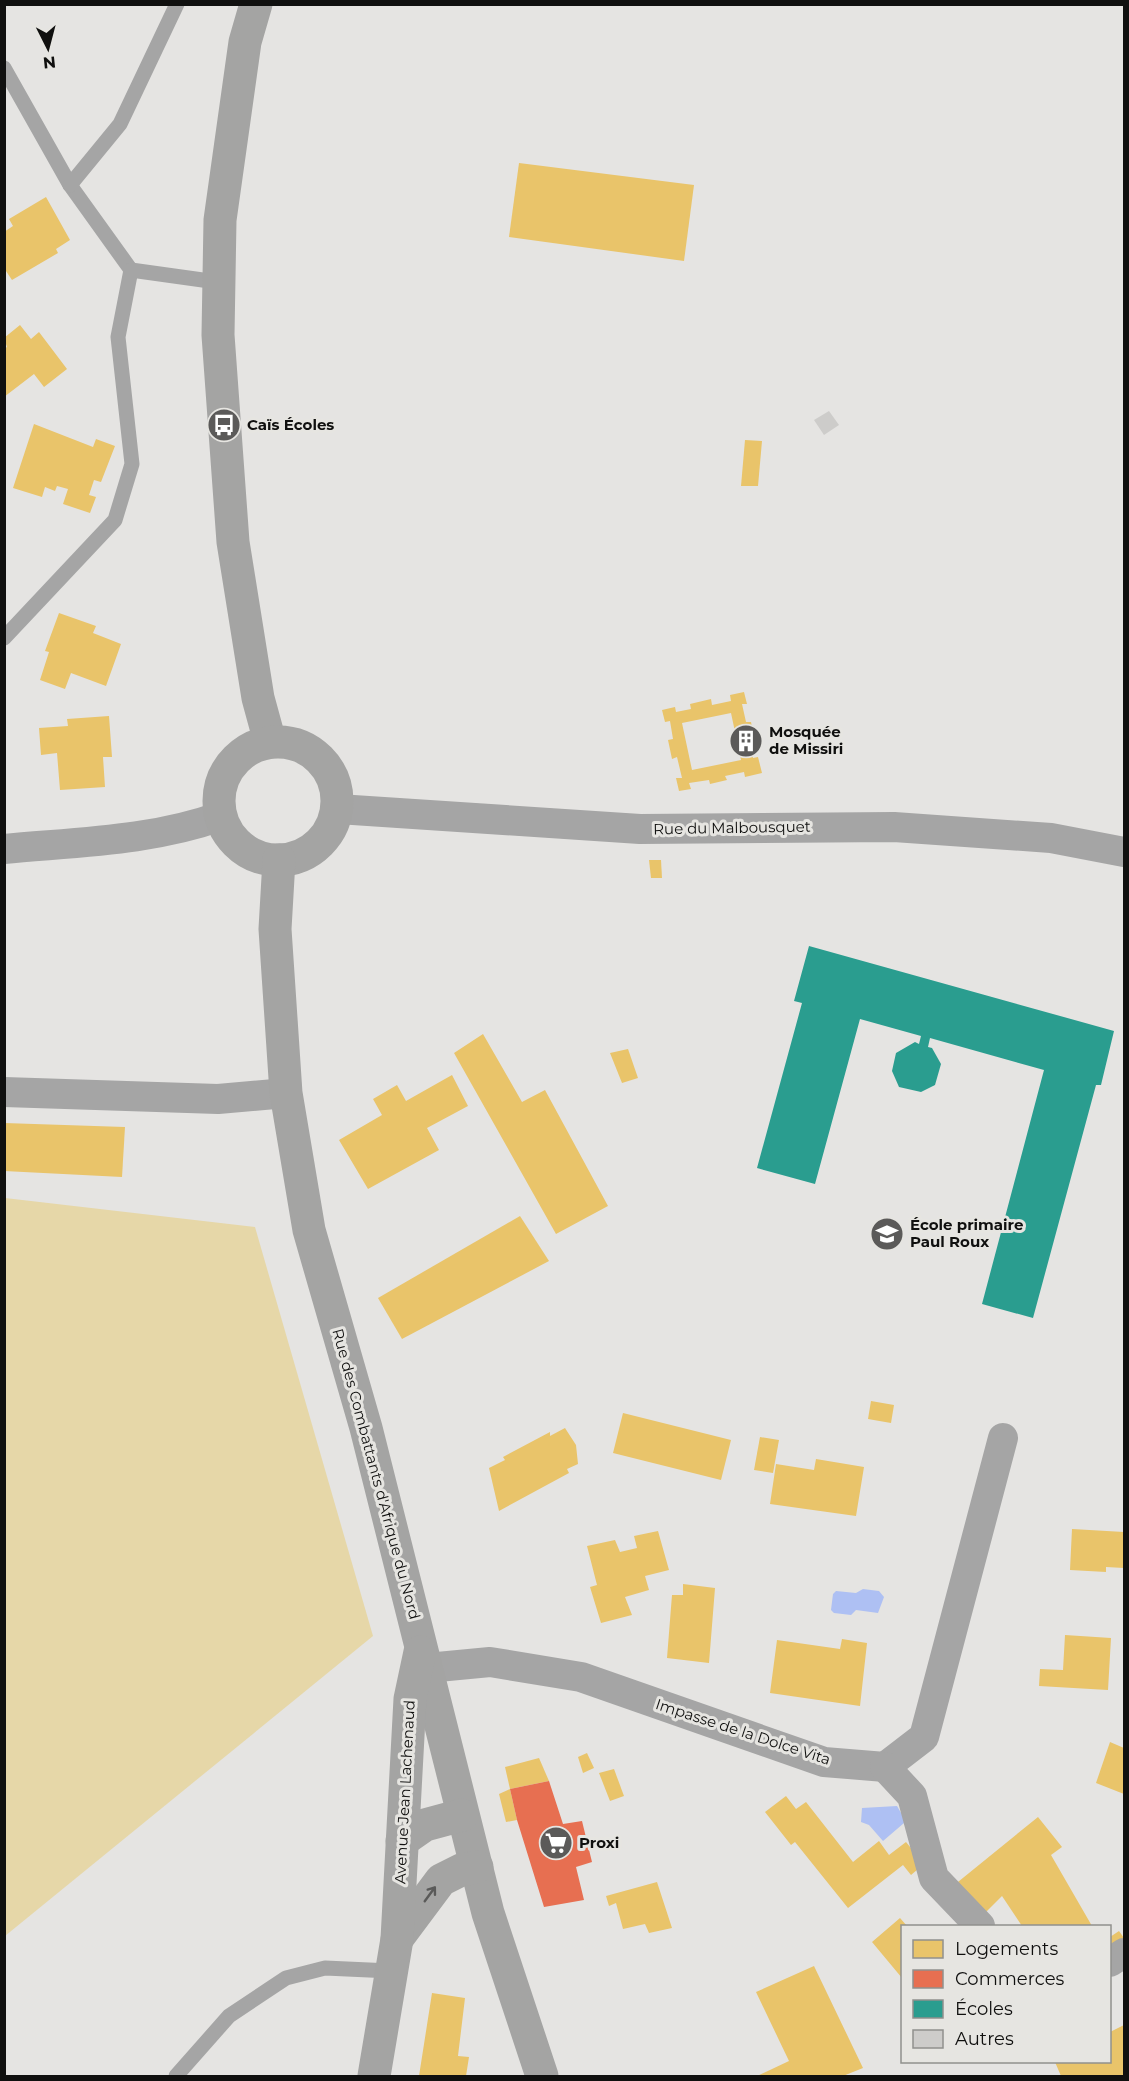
<svg xmlns="http://www.w3.org/2000/svg" width="1129" height="2081" viewBox="0 0 1129 2081" font-family="Montserrat,sans-serif">
<style>
.green{fill:#e6d7a8}
.water{fill:#aec0f3}
.homes{fill:#e9c46a;fill-rule:evenodd}
.shops{fill:#e76f51}
.schools{fill:#2a9d8f}
.building{fill:#cdccca}
.lines{fill:none;stroke-linecap:round;stroke-linejoin:round}
.lane{stroke:#a5a5a5;stroke-width:15}
.street{stroke:#a5a5a5;stroke-width:30}
.secondary{stroke:#a4a4a3;stroke-width:33}
.oneway{stroke:#5a5a59}
.labels{text-anchor:middle;stroke-width:6;stroke-linejoin:round;paint-order:stroke}
.poi-label{font-size:15px;font-weight:bold;fill:#10100f;stroke:#e6e5e1;text-anchor:start}
.street-label{font-size:15px;fill:#10100f;stroke:#e6e5e1}
</style>
<rect width="100%" height="100%" fill="#e5e4e2"/>
<!-- green -->
<polygon class="green" points="5,1198 255,1227 373,1636 5,1936"/>
<!-- water -->
<g class="water">
<polygon points="863,1589 879,1591 884,1597 878,1613 856,1610 851,1615 834,1613 831,1610 833,1594 836,1591 856,1593"/>
<polygon points="897,1806 904,1818 904,1823 883,1841 869,1825 861,1822 862,1808"/>
</g>
<!-- homes -->
<g class="homes">
<polygon points="519,163 694,185 684,261 509,237"/>
<polygon points="46,197 70,240 56,249 58,253 12,280 4,268 4,232 13,226 9,219"/>
<polygon points="20,325 31,339 39,332 67,369 44,387 34,374 4,397 4,349 7,347 4,338"/>
<polygon points="34,424 93,447 96,439 115,446 101,482 94,480 89,495 96,497 90,513 63,504 68,489 57,486 55,491 45,487 42,497 13,488"/>
<polygon points="745,440 762,441 758,486 741,486"/>
<polygon points="59,613 96,626 93,633 121,644 106,686 71,673 65,689 40,680 49,652 45,651"/>
<path d="M744,692L747,704H742L746,722H751L755,742L750,743L753,758L758,757L762,773L745,777L744,772L725,776L727,780L710,784L709,780L689,783L691,789L679,791L676,778H682L677,757L672,759L668,740L673,739L670,721L665,722L662,710L675,707L676,712L691,709L690,704L711,699L712,705L731,701L730,695ZM731,713L741,760L692,770L682,723Z"/>
<polygon points="109,716 112,757 103,757 105,787 60,790 57,753 41,755 39,728 68,726 67,719"/>
<polygon points="649,860 661,860 662,878 651,878"/>
<polygon points="483,1034 522,1102 545,1090 608,1206 556,1234 454,1053"/>
<polygon points="628,1049 638,1078 622,1083 610,1053"/>
<polygon points="452,1075 468,1106 427,1128 439,1150 368,1189 339,1140 382,1115 373,1099 397,1085 406,1101"/>
<polygon points="4,1123 125,1127 122,1177 4,1171"/>
<polygon points="520,1216 549,1261 402,1339 378,1298"/>
<polygon points="871,1401 894,1405 891,1423 868,1419"/>
<polygon points="623,1413 731,1440 721,1480 613,1453"/>
<polygon points="565,1428 576,1445 578,1464 567,1469 569,1473 499,1511 489,1468 505,1460 503,1457 550,1432 550,1436"/>
<polygon points="760,1437 779,1440 773,1473 754,1470"/>
<polygon points="816,1459 864,1467 856,1516 770,1504 776,1464 814,1470"/>
<polygon points="1072,1529 1124,1532 1124,1568 1106,1567 1106,1572 1070,1570"/>
<polygon points="658,1531 669,1570 645,1576 649,1590 625,1597 632,1615 601,1623 590,1587 597,1585 587,1546 615,1540 620,1552 637,1548 634,1536"/>
<polygon points="683,1584 715,1588 709,1663 667,1658 672,1595 683,1595"/>
<polygon points="1065,1635 1111,1638 1108,1690 1039,1686 1040,1669 1063,1670"/>
<polygon points="842,1639 867,1643 860,1706 770,1693 777,1640 840,1649"/>
<polygon points="1110,1742 1124,1748 1124,1794 1096,1783"/>
<polygon points="587,1753 594,1768 583,1773 578,1757"/>
<polygon points="539,1758 549,1781 510,1789 505,1767"/>
<polygon points="614,1769 624,1796 610,1801 599,1773"/>
<polygon points="510,1789 517,1820 506,1822 499,1794"/>
<polygon points="786,1796 796,1809 806,1802 853,1862 879,1841 889,1855 906,1842 924,1864 911,1875 903,1865 848,1908 795,1842 791,1845 765,1812"/>
<polygon points="1038,1817 1062,1847 1051,1855 1092,1926 1022,1926 1002,1896 982,1916 953,1886"/>
<polygon points="657,1882 672,1928 649,1933 645,1924 623,1929 616,1903 609,1906 606,1896"/>
<polygon points="900,1918 907,1926 902,1926 902,1978 872,1942"/>
<polygon points="1119,1931 1124,1938 1110,1947 1110,1937"/>
<polygon points="814,1966 863,2068 843,2076 757,2076 789,2061 756,1992"/>
<polygon points="432,1993 465,1998 458,2056 469,2057 466,2076 419,2076"/>
<polygon points="1124,2025 1124,2076 1061,2076 1055,2062 1110,2062 1110,2032"/>
</g>
<!-- shops -->
<polygon class="shops" points="549,1781 563,1824 582,1821 592,1862 576,1867 584,1900 544,1907 517,1820 510,1789"/>
<!-- schools -->
<polygon class="schools" points="809,946 1114,1031 1101,1085 1096,1085 1033,1318 982,1304 1044,1070 930,1038 928,1047 932,1048 941,1064 935,1085 921,1092 899,1087 892,1071 896,1053 915,1042 919,1044 921,1036 860,1019 815,1184 757,1168 802,1003 794,1001"/>
<!-- building -->
<polygon class="building" points="829,411 839,425 824,435 814,420"/>
<g class="lines">
<!-- lane -->
<g class="lane">
<polyline points="4,68 70,185 131,270"/>
<polyline points="70,185 120,124 177,4"/>
<polyline points="4,638 115,520 132,464 118,337 131,270 217,282"/>
<polyline points="176,2076 229,2016 286,1978 325,1968 391,1971"/>
</g>
<!-- street -->
<g class="street">
<polyline points="338,809 640,829 894,827 1051,838 1124,852"/>
<path d="M4,849C77,842 152,841 221,816"/>
<polyline points="4,1092 218,1099 286,1093"/>
<polyline points="427,1668 490,1662 581,1677 824,1762 885,1767 924,1737 1003,1438"/>
<polyline points="885,1767 912,1796 934,1878 980,1926"/>
<polyline points="1110,1962 1124,1953"/>
</g>
<!-- secondary -->
<g class="secondary">
<polyline points="256,4 245,42 220,220 218,335 233,542 258,698 270,742"/>
<circle cx="278" cy="801" r="59"/>
<polyline points="279,860 275,929 286,1093 309,1230 366,1428 488,1913 542,2076"/>
<polyline points="402,1841 425,1825 462,1815"/>
<polyline points="397,1939 441,1880 461,1870 477,1867"/>
<polyline points="374,2076 397,1939 410,1699 420,1652"/>
</g>
</g>
<!-- one-way arrows -->
<defs><path id="oneway-shaft" d="M-6 0H5M1.5-3L5.5 0L1.5 3" fill="none" stroke-width="1.6" stroke-linecap="round" stroke-linejoin="round" transform="scale(1.5)"/></defs>
<use class="oneway" href="#oneway-shaft" transform="translate(430 1894) rotate(-54)"/>
<!-- icons -->
<defs>
<symbol id="bus-disc" viewBox="-11 -11 22 22"><circle r="9.5" fill="#5b5a59" stroke="#e6e5e1"/><path d="M-5-6H5V4H4V6H2V4H-2V6H-4V4H-5ZM-3.5-4V0h7V-4ZM-3.5 1.2v1.5H-2V1.2ZM2 1.2v1.5H3.5V1.2Z" fill="#fff"/></symbol>
<symbol id="building-disc" viewBox="-11 -11 22 22"><circle r="9.5" fill="#5b5a59" stroke="#e6e5e1"/><path d="M-4-6H4V6H1V3H-1V6H-4ZM-2.5-4.3h1.7v1.8h-1.7ZM.8-4.3h1.7v1.8H.8ZM-2.5-1h1.7V.8h-1.7ZM.8-1h1.7V.8H.8Z" fill="#fff"/></symbol>
<symbol id="school-disc" viewBox="-11 -11 22 22"><circle r="9.5" fill="#5b5a59" stroke="#e6e5e1"/><path d="M0-5L7-2L0 1L-7-2ZM-4 1L0 2.5L4 1V4Q0 6-4 4Z" fill="#fff"/></symbol>
<symbol id="supermarket-disc" viewBox="-11 -11 22 22"><circle r="9.5" fill="#5b5a59" stroke="#e6e5e1"/><path d="M-6-5.5h2.5l.6 2H6L4.5 2H-2.5L-4.4-4H-6ZM-1.5 3.2a1.3 1.3 0 1 0 .1 0ZM3 3.2a1.3 1.3 0 1 0 .1 0Z" fill="#fff"/></symbol>
</defs>
<g fill-rule="evenodd">
<use href="#bus-disc" x="205" y="406" width="38" height="38"/>
<use href="#building-disc" x="727" y="722" width="38" height="38"/>
<use href="#school-disc" x="868" y="1215" width="38" height="38"/>
<use href="#supermarket-disc" x="537" y="1824" width="38" height="38"/>
</g>
<g class="labels">
<!-- poi labels -->
<g class="poi-label">
<text x="247" y="430">Caïs Écoles</text>
<text x="769" y="737">Mosquée<tspan x="769" dy="17">de Missiri</tspan></text>
<text x="910" y="1230">École primaire<tspan x="910" dy="17">Paul Roux</tspan></text>
<text x="579" y="1848">Proxi</text>
</g>
<!-- street labels -->
<g class="street-label">
<text transform="translate(732 828) rotate(-1)" y="5">Rue du Malbousquet</text>
<text transform="translate(376 1474) rotate(75)" y="5">Rue des Combattants d'Afrique du Nord</text>
<text transform="translate(743 1732) rotate(18)" y="5">Impasse de la Dolce Vita</text>
<text transform="translate(405 1792) rotate(-87)" y="5">Avenue Jean Lachenaud</text>
</g>
</g>
<!-- border -->
<rect width="1129" height="2081" fill="none" stroke="#10100f" stroke-width="12"/>
<!-- legend -->
<rect x="901" y="1925" width="210" height="138" fill="#e6e5e1" stroke="#90908d" stroke-width="1.5"/>
<rect x="913" y="1940" width="30" height="18" fill="#e9c46a" stroke="#90908d" stroke-width="1.5"/>
<text x="955" y="1955" font-size="18" fill="#10100f">Logements</text>
<rect x="913" y="1970" width="30" height="18" fill="#e76f51" stroke="#90908d" stroke-width="1.5"/>
<text x="955" y="1985" font-size="18" fill="#10100f">Commerces</text>
<rect x="913" y="2000" width="30" height="18" fill="#2a9d8f" stroke="#90908d" stroke-width="1.5"/>
<text x="955" y="2015" font-size="18" fill="#10100f">Écoles</text>
<rect x="913" y="2030" width="30" height="18" fill="#cdccca" stroke="#90908d" stroke-width="1.5"/>
<text x="955" y="2045" font-size="18" fill="#10100f">Autres</text>
<!-- north arrow -->
<g transform="translate(48 48) rotate(174)" stroke="#e6e5e1" stroke-width="4.5" paint-order="stroke">
<path d="M0-4.5L10 22L0 15L-10 22Z" fill="#10100f"/>
<text y="-9" font-size="16" font-weight="bold" text-anchor="middle" fill="#10100f">N</text>
</g>
</svg>
